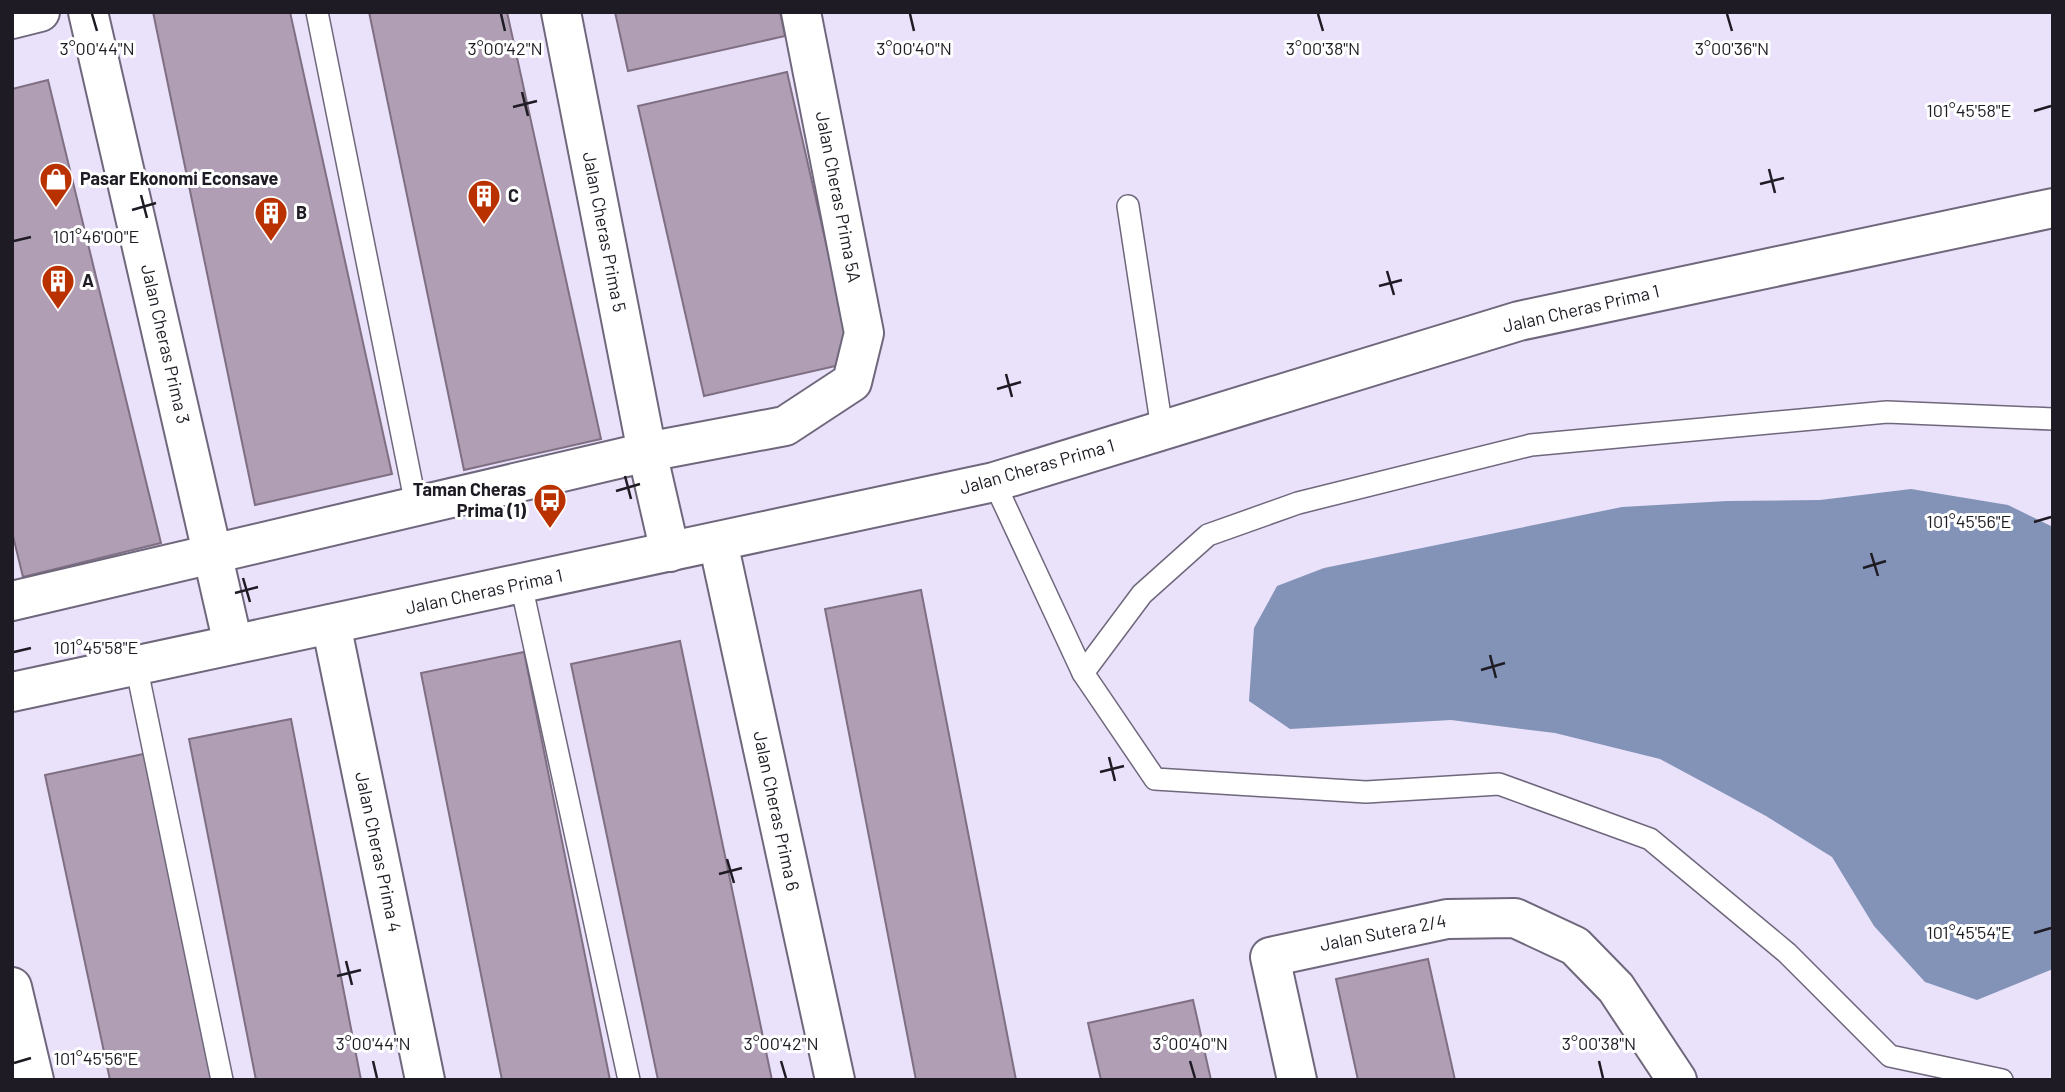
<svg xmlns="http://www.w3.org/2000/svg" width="2065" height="1092" viewBox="0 0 2065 1092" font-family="Barlow,sans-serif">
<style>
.water{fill:#8293b7}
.building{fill:#b09fb4;stroke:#7f6f82;stroke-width:2}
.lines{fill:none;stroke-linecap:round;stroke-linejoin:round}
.service-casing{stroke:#6f677c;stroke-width:24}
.minor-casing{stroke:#6f677c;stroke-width:42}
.service{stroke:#fff;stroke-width:21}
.minor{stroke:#fff;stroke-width:38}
.ticks{fill:none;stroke:#1e1b24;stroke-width:2.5}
.labels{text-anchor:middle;stroke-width:6;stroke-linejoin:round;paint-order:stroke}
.poi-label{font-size:18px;font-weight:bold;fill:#1e1b24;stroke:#fff;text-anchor:start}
.street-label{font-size:18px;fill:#1e1b24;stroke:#fff}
.ticks-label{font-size:18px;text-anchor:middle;fill:#1e1b24;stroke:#fff;stroke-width:6;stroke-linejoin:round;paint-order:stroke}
</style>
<rect width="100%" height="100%" fill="#eae1fa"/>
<!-- water -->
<polygon class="water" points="1911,489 2008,505 2053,527 2053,969 1977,1000 1925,982 1874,926 1832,857 1766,816 1660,759 1555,733 1451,720 1290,729 1249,701 1254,628 1277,586 1324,568 1622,507 1727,501 1820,500"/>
<!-- building -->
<g class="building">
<polygon points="153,12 290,12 392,474 255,505"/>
<polygon points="369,12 507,12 601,439 464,470"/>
<polygon points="615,12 780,12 785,36 628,71"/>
<polygon points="787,72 853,362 704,396 638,106"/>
<polygon points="48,80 161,543 23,577 12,532 12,89"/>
<polygon points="921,590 1016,1080 916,1080 825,609"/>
<polygon points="680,641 772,1080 658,1080 571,664"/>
<polygon points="524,652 610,1080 502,1080 421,673"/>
<polygon points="291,719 361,1080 256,1080 189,739"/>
<polygon points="148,753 217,1080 110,1080 45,775"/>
<polygon points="1428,959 1455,1080 1358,1080 1336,979"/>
<polygon points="1193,1000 1211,1080 1101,1080 1088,1023"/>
</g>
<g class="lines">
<defs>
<g id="service">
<polyline points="317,12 416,505"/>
<polyline points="1128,206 1162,429"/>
<polyline points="994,482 1083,673 1155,779 1366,792 1499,784 1650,839 1787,953 1890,1056 2002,1080"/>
<polyline points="521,584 629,1080"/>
<polyline points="136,665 222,1080"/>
<polyline points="1083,673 1142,594 1208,535 1298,503 1531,445 1887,412 2053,419"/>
</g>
<g id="minor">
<polyline points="88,12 233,644"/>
<polyline points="561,12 647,452 670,552"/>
<polyline points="12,19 40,12"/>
<polyline points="718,542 835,1080"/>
<polyline points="12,601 647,452 785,426 852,382 864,333 801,12"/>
<polyline points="331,624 425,1080"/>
<polyline points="12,692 994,482 1519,321 2053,208"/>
<polyline points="12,987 34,1080"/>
<polyline points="1297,1080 1270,957 1447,919 1515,918 1575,946 1616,988 1677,1080"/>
</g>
</defs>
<!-- service casing -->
<use href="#service" class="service-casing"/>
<!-- minor casing -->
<use href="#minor" class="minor-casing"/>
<!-- service -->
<use href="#service" class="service"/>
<!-- minor -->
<use href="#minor" class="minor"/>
</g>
<!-- ticks -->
<path class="ticks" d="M92,14L97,31M501,14L505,31M910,14L914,31M1318,14L1323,31M1727,14L1732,31M522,92L528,116M513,107L537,101M2034,111L2051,106M1769,169L1775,193M1760,184L1784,178M141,195L147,218M132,210L156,203M14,241L31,237M1387,271L1394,295M1379,286L1402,280M1006,374L1012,397M997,389L1021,382M625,476L631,499M616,491L640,484M2034,522L2051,517M1871,553L1878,576M1863,568L1886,561M243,578L250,602M235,593L258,587M14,652L31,648M1490,655L1496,678M1481,670L1505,663M1109,757L1115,781M1100,772L1124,766M727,859L734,883M719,874L742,868M2034,933L2051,928M346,961L352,985M337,976L361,970M373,1061L377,1078M781,1061L786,1078M1190,1061L1195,1078M1599,1061L1603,1078M14,1063L31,1058"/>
<!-- icons -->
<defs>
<symbol id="shop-pin" viewBox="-11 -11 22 30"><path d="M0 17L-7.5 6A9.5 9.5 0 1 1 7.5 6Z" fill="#ba3100" stroke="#fff"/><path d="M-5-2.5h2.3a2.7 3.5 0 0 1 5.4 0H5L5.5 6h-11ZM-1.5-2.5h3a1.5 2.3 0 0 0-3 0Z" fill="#fff"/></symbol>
<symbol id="building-pin" viewBox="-11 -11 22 30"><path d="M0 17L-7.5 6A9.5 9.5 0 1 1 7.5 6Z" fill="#ba3100" stroke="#fff"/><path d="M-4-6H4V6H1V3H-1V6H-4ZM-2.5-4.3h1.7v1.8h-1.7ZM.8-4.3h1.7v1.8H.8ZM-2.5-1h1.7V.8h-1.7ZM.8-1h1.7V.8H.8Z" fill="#fff"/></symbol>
<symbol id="bus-pin" viewBox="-11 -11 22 30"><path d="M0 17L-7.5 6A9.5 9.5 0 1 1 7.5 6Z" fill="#ba3100" stroke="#fff"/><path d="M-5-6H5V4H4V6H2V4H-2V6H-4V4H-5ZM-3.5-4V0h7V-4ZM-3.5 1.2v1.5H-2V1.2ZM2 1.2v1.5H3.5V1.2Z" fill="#fff"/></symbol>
</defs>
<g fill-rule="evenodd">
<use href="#shop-pin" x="37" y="160" width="38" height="52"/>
<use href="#building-pin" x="465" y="177" width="38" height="52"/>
<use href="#building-pin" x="252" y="194" width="38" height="52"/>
<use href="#building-pin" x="39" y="262" width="38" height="52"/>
<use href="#bus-pin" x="531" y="481" width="38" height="52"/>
</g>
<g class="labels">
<!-- poi labels -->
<g class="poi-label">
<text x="80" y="185">Pasar Ekonomi Econsave</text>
<text x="508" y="202">C</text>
<text x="296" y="219">B</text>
<text x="82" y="287">A</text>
<text x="526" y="496" text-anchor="end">Taman Cheras<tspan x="526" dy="21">Prima (1)</tspan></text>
</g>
<!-- street labels -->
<g class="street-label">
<text transform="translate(838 197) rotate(79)" y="6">Jalan Cheras Prima 5A</text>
<text transform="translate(604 232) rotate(79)" y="6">Jalan Cheras Prima 5</text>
<text transform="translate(1581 309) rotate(-13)" y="6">Jalan Cheras Prima 1</text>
<text transform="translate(165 344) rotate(77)" y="6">Jalan Cheras Prima 3</text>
<text transform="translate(1037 467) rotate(-16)" y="6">Jalan Cheras Prima 1</text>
<text transform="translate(484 592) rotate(-12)" y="6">Jalan Cheras Prima 1</text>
<text transform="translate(776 811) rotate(78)" y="6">Jalan Cheras Prima 6</text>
<text transform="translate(378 852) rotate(78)" y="6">Jalan Cheras Prima 4</text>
<text transform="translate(1383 933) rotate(-11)" y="6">Jalan Sutera 2/4</text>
</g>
</g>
<g class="ticks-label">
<text x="97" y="55">3°00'44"N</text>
<text x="505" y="55">3°00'42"N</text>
<text x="914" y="55">3°00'40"N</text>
<text x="1323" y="55">3°00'38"N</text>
<text x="1732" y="55">3°00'36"N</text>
<text x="1969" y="117">101°45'58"E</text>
<text x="96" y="243">101°46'00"E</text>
<text x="1969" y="528">101°45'56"E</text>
<text x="96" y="654">101°45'58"E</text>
<text x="1969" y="939">101°45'54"E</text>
<text x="373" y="1050">3°00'44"N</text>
<text x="781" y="1050">3°00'42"N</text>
<text x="1190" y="1050">3°00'40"N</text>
<text x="1599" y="1050">3°00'38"N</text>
<text x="96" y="1065">101°45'56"E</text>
</g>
<!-- border -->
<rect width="2065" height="1092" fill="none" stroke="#1e1b24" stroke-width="28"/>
</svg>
